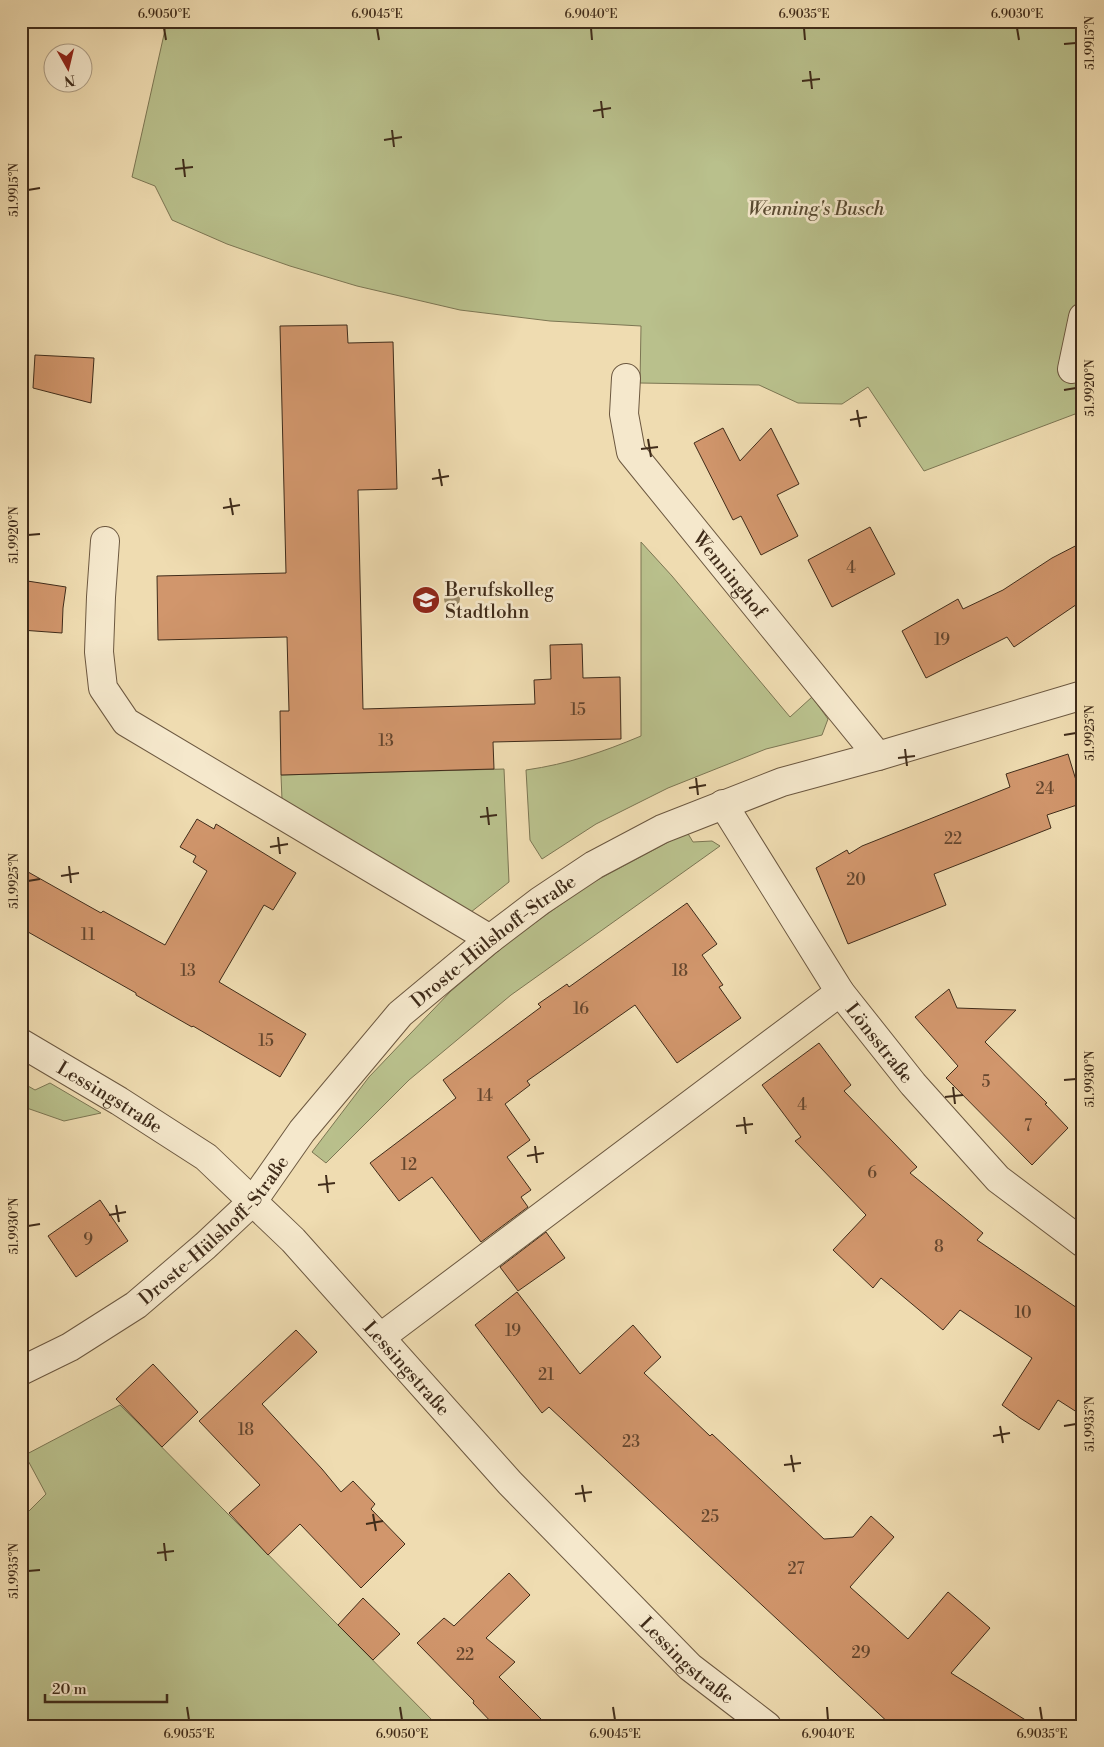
<svg xmlns="http://www.w3.org/2000/svg" width="1104" height="1747" viewBox="0 0 1104 1747" font-family="'Libre Bodoni',serif">
<style>
.green{fill:#b9c08c;stroke:#7c7653}
.building{fill:#d1966c;stroke:#402c1a}
.lines{fill:none;stroke-linecap:round;stroke-linejoin:round}
.minor-casing{stroke:#6c5840;stroke-width:30}
.minor{stroke:#f5e8cc;stroke-width:28}
.tree{fill:#9c8c6b}
.ticks{fill:none;stroke:#402c1a;stroke-width:2}
.labels{text-anchor:middle;stroke-width:5;stroke-linejoin:round;paint-order:stroke}
.number-label{font-size:16px;fill:#64462e}
.park-label{font-size:19px;font-style:italic;fill:#584a31;stroke:#f5e8cc}
.street-label{font-size:19px;fill:#402c1a;stroke:#f5e8cc}
.poi-label{font-size:19px;fill:#402c1a;stroke:#f5e8cc;text-anchor:start}
.neatline{fill:none;stroke:#402c1a;stroke-width:2}
.ticks-label{font-size:12px;text-anchor:middle;fill:#402c1a}
</style>
<rect width="100%" height="100%" fill="#efdcb1"/>
<filter id="stains"><feTurbulence type="fractalNoise" baseFrequency=".004" numOctaves="4"/><feColorMatrix values="0 0 0 0 .2 0 0 0 0 .09 0 0 0 0 .02 0 0 0 .5 -.17"/></filter>
<radialGradient id="worn" r=".72"><stop offset=".6" stop-color="#630" stop-opacity="0"/><stop offset="1" stop-color="#630" stop-opacity=".3"/></radialGradient>
<!-- green -->
<g class="green">
<polygon points="167,21 1083,21 1083,411 924,471 868,387 842,404 798,403 759,385 640,383 641,326 550,321 460,310 357,286 290,266 227,244 172,220 155,186 132,177"/>
<path d="M641,542L672,576L790,717L812,697L828,719L822,735L766,749L668,788L596,824L542,859L530,840L526,770C568,764 603,752 641,736Z"/>
<polygon points="504,769 509,882 471,912 282,800 281,775"/>
<polygon points="687,832 693,842 712,841 720,846 511,995 409,1080 326,1163 312,1152 369,1077 451,991 515,937 588,885"/>
<polygon points="21,1082 35,1090 50,1083 101,1113 64,1121 21,1106"/>
<polygon points="120,1405 438,1726 21,1726 21,1519 46,1494 25,1455"/>
</g>
<!-- building -->
<g class="building">
<polygon points="347,325 348,343 393,342 397,489 358,490 363,709 535,704 534,680 551,679 550,645 582,644 583,678 620,677 621,739 493,742 494,769 281,775 280,711 289,711 287,637 158,640 157,576 286,573 280,326"/>
<polygon points="35,355 94,358 91,403 33,388"/>
<polygon points="723,428 740,461 771,428 799,484 777,495 798,536 761,555 741,516 733,520 694,443"/>
<polygon points="870,527 895,574 832,607 808,560"/>
<polygon points="1083,542 1083,600 1014,647 1007,637 926,678 902,631 958,599 963,609 1003,590 1052,558"/>
<polygon points="21,580 66,587 63,608 62,633 21,630"/>
<polygon points="1068,754 1083,803 1047,815 1051,828 934,874 946,905 848,944 816,868 847,850 849,854 862,846 1010,787 1006,774"/>
<polygon points="197,819 214,829 216,824 296,873 273,910 264,905 219,982 306,1034 280,1077 193,1026 192,1027 136,995 136,993 21,928 21,868 101,913 103,911 165,945 207,871 193,862 196,856 180,847"/>
<polygon points="687,903 717,944 702,955 723,985 719,987 741,1018 677,1063 635,1005 527,1081 530,1085 505,1104 530,1140 507,1157 531,1190 521,1197 528,1207 481,1242 432,1177 399,1201 370,1163 456,1098 443,1080 541,1007 538,1004 567,984 569,987"/>
<polygon points="949,989 957,1008 1016,1010 985,1042 1047,1103 1045,1104 1068,1128 1032,1165 946,1078 958,1066 915,1017"/>
<polygon points="819,1043 851,1085 844,1091 917,1167 910,1173 983,1233 977,1240 1083,1312 1083,1416 1058,1400 1039,1430 1020,1418 1002,1405 1032,1358 960,1310 943,1330 881,1278 873,1288 833,1250 866,1215 795,1141 801,1137 762,1085"/>
<polygon points="100,1200 128,1241 76,1277 48,1236"/>
<polygon points="546,1232 565,1258 518,1291 500,1267"/>
<polygon points="517,1292 580,1374 633,1325 661,1357 644,1373 710,1436 712,1434 824,1539 853,1537 871,1516 894,1537 850,1587 908,1639 948,1592 990,1628 951,1673 1035,1726 892,1726 549,1407 542,1413 475,1325"/>
<polygon points="296,1330 317,1352 262,1404 322,1469 341,1492 353,1481 375,1504 371,1509 405,1544 361,1588 300,1524 268,1555 229,1513 260,1485 199,1421"/>
<polygon points="153,1364 198,1412 162,1447 116,1399"/>
<polygon points="509,1573 530,1595 486,1638 515,1662 499,1677 548,1726 495,1726 473,1703 474,1701 417,1643 444,1618 454,1626"/>
<polygon points="363,1598 400,1634 373,1660 338,1625"/>
</g>
<g class="lines">
<defs>
<g id="minor">
<polyline points="1072,369 1083,317"/>
<path id="s1" d="M626,378L624,414L631,452L878,756"/>
<polyline points="105,541 101,597 99,652 103,688 126,722 490,939"/>
<path id="s2" d="M723,804L840,992L913,1084L998,1179L1083,1243"/>
<path id="s3" d="M21,1043L119,1101L206,1157L293,1240L510,1483L690,1667L767,1726"/>
<polyline points="381,1337 840,992"/>
<path id="s4" d="M21,1371L70,1347L136,1305L205,1246L253,1201L302,1131L400,1014L490,939L540,901L594,865L662,829L782,782L878,756L1083,695"/>
</g>
</defs>
<!-- minor casing -->
<use href="#minor" class="minor-casing"/>
<!-- minor -->
<use href="#minor" class="minor"/>
</g>
<!-- trees -->
<circle class="tree" cx="452" cy="599" r="8"/>
<!-- ticks -->
<path class="ticks" d="M164,28L166,40M377,28L379,40M591,28L592,40M804,28L805,40M1017,28L1019,40M1064,44L1076,43M810,71L812,89M802,81L820,79M601,101L603,118M593,111L611,108M392,130L394,147M384,140L402,137M183,159L185,177M175,169L193,167M28,190L40,188M1064,390L1076,388M857,410L860,427M850,420L867,417M648,439L651,457M641,449L658,447M439,469L442,486M432,479L449,476M230,498L233,515M223,508L240,505M28,535L40,534M1064,735L1076,733M905,749L907,766M898,758L915,756M696,778L698,795M689,788L706,785M487,807L489,825M480,817L497,815M278,837L280,854M270,847L288,844M69,866L71,883M61,876L79,873M28,881L40,879M1064,1080L1076,1079M953,1087L955,1104M945,1097L963,1095M744,1117L746,1134M736,1126L753,1124M535,1146L537,1163M527,1156L544,1153M326,1175L328,1193M318,1185L335,1183M116,1205L119,1222M109,1215L126,1212M28,1226L40,1224M1000,1426L1003,1443M1064,1426L1076,1424M993,1436L1010,1433M791,1455L794,1472M784,1465L801,1463M582,1485L585,1502M575,1494L592,1492M373,1514L376,1531M366,1524L383,1521M164,1543L166,1561M157,1553L174,1551M28,1571L40,1570M187,1707L189,1720M400,1707L402,1720M613,1707L615,1720M827,1707L828,1720M1040,1707L1042,1720"/>
<!-- icons -->
<defs>
<symbol id="school-disc" viewBox="-11 -11 22 22"><circle r="9.5" fill="#8f2418" stroke="#f5e8cc"/><path d="M0-5L7-2L0 1L-7-2ZM-4 1L0 2.5L4 1V4Q0 6-4 4Z" fill="#fff"/></symbol>
</defs>
<g fill-rule="evenodd">
<use href="#school-disc" x="410" y="584" width="32" height="32"/>
</g>
<g class="labels">
<!-- number labels -->
<g class="number-label">
<text x="851" y="573">4</text>
<text x="942" y="645">19</text>
<text x="578" y="715">15</text>
<text x="386" y="746">13</text>
<text x="1045" y="794">24</text>
<text x="953" y="844">22</text>
<text x="856" y="885">20</text>
<text x="88" y="940">11</text>
<text x="188" y="976">13</text>
<text x="680" y="976">18</text>
<text x="581" y="1014">16</text>
<text x="266" y="1046">15</text>
<text x="986" y="1087">5</text>
<text x="485" y="1101">14</text>
<text x="802" y="1110">4</text>
<text x="1028" y="1131">7</text>
<text x="409" y="1170">12</text>
<text x="872" y="1178">6</text>
<text x="88" y="1245">9</text>
<text x="939" y="1252">8</text>
<text x="1023" y="1318">10</text>
<text x="513" y="1336">19</text>
<text x="546" y="1380">21</text>
<text x="246" y="1435">18</text>
<text x="631" y="1447">23</text>
<text x="710" y="1522">25</text>
<text x="796" y="1574">27</text>
<text x="861" y="1658">29</text>
<text x="465" y="1660">22</text>
</g>
<!-- park labels -->
<g class="park-label">
<text x="816" y="215">Wenning's Busch</text>
</g>
<!-- street labels -->
<g class="street-label">
<text dy="7" stroke="none"><textPath href="#s1" startOffset="232">Wenninghof</textPath></text>
<text dy="7" stroke="none"><textPath href="#s4" startOffset="646">Droste-Hülshoff-Straße</textPath></text>
<text dy="7" stroke="none"><textPath href="#s2" startOffset="286">Lönsstraße</textPath></text>
<text dy="7" stroke="none"><textPath href="#s3" startOffset="104">Lessingstraße</textPath></text>
<text dy="7" stroke="none"><textPath href="#s4" startOffset="241">Droste-Hülshoff-Straße</textPath></text>
<text dy="7" stroke="none"><textPath href="#s3" startOffset="509">Lessingstraße</textPath></text>
<text dy="7" stroke="none"><textPath href="#s3" startOffset="914">Lessingstraße</textPath></text>
</g>
<!-- poi labels -->
<g class="poi-label">
<text x="445" y="596">Berufskolleg<tspan x="445" dy="22">Stadtlohn</tspan></text>
</g>
</g>
<!-- margin -->
<rect width="1104" height="1747" fill="none" stroke="#efdcb1" stroke-width="55"/>
<!-- north arrow -->
<g transform="translate(68 68) rotate(172)"><circle r="24" fill="#f5e8cc" stroke="#ad9d85"/>
<path d="M0-4L9 19L0 12L-9 19Z" fill="#8f2418"/>
<text y="-8" font-size="14" font-weight="bold" text-anchor="middle" fill="#402c1a">N</text>
</g>
<!-- scale -->
<path d="M45 1694v8h122v-8" fill="none" stroke="#402c1a" stroke-width="2.5"/>
<text x="52" y="1694" font-size="15" fill="#402c1a" stroke="#f5e8cc" stroke-width="4" paint-order="stroke">20 m</text>
<rect x="28" y="28" width="1048" height="1692" class="neatline"/>
<g class="ticks-label">
<text x="164" y="18">6.9050°E</text>
<text x="377" y="18">6.9045°E</text>
<text x="591" y="18">6.9040°E</text>
<text x="804" y="18">6.9035°E</text>
<text x="1017" y="18">6.9030°E</text>
<text transform="translate(1090 43) rotate(-90)" y="4">51.9915°N</text>
<text transform="translate(14 190) rotate(-90)" y="4">51.9915°N</text>
<text transform="translate(1090 388) rotate(-90)" y="4">51.9920°N</text>
<text transform="translate(14 535) rotate(-90)" y="4">51.9920°N</text>
<text transform="translate(1090 733) rotate(-90)" y="4">51.9925°N</text>
<text transform="translate(14 881) rotate(-90)" y="4">51.9925°N</text>
<text transform="translate(1090 1079) rotate(-90)" y="4">51.9930°N</text>
<text transform="translate(14 1226) rotate(-90)" y="4">51.9930°N</text>
<text transform="translate(1090 1424) rotate(-90)" y="4">51.9935°N</text>
<text transform="translate(14 1571) rotate(-90)" y="4">51.9935°N</text>
<text x="189" y="1738">6.9055°E</text>
<text x="402" y="1738">6.9050°E</text>
<text x="615" y="1738">6.9045°E</text>
<text x="828" y="1738">6.9040°E</text>
<text x="1042" y="1738">6.9035°E</text>
</g>
<rect width="100%" height="100%" filter="url(#stains)"/>
<rect width="100%" height="100%" fill="url(#worn)"/>
</svg>
